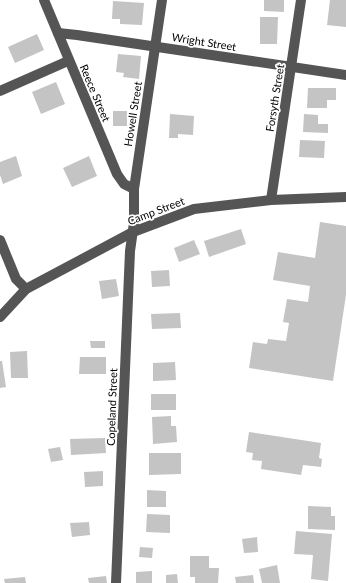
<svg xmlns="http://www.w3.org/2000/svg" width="346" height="583" viewBox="0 0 346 583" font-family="Lato,sans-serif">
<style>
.building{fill:#c4c4c4}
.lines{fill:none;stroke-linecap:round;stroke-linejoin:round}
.minor{stroke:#555;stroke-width:10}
.labels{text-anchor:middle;stroke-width:3.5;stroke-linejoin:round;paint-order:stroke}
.street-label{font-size:11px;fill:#000;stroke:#fff}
</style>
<rect width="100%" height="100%" fill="#fff"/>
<!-- building -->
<g class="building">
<polygon points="264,0 284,0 284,12 264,11"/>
<polygon points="330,0 346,0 346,27 327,25"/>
<polygon points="113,1 144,3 142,25 120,24 120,19 112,19"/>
<polygon points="260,17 278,17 277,44 260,44"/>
<polygon points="37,34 44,50 15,63 8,47"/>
<polygon points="118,54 141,56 139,79 123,77 124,73 116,72"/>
<polygon points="56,82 65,104 41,114 32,92"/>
<polygon points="308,88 336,88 336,100 327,100 327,108 307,108"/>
<rect x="113" y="111" width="14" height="15"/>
<polygon points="170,114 194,116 193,135 178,134 178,138 169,138"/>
<polygon points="304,114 318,115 318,124 328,124 328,133 303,132"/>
<polygon points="300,140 325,141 324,158 299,157"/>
<polygon points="16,156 22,176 3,184 0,175 0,162"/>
<polygon points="89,156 97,176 72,187 63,168"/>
<polygon points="320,222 346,226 346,295 333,381 249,368 253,342 267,344 268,339 286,341 289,323 283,322 287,299 308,302 310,286 273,280 278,252 315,258"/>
<polygon points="241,229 246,244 209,257 204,241"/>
<polygon points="194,240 200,254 179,262 174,248"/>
<polygon points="169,270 170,286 152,287 151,271"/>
<polygon points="116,279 119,296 102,299 99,281"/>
<polygon points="180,313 181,328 152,329 151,314"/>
<polygon points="90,341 105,341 105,348 91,348"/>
<polygon points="27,351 28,378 11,378 10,352"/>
<polygon points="80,357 106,357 106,374 79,374"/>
<polygon points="0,361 2,361 6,387 0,388"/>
<polygon points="175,362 176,380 153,381 153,363"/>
<rect x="151" y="394" width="25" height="16"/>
<polygon points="171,416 171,426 176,426 177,442 153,444 152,417"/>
<polygon points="249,432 321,443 319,458 322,459 321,467 303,465 301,475 261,469 262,461 252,460 253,453 246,452"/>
<polygon points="105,438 106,453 71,455 70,439"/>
<polygon points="60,447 63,460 51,462 48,449"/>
<polygon points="149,453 181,453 181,474 149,475"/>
<polygon points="103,471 103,486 85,487 84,472"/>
<polygon points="147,490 166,491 166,507 147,507"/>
<polygon points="308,506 331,507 331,516 335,516 335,530 308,529"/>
<polygon points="147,514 170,515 170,533 146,532"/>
<polygon points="89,522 90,535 72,537 70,523"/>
<polygon points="296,531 332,534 328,581 311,579 313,555 294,554"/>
<polygon points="257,537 258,552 244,553 242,539"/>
<polygon points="140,547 153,548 152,558 139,557"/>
<polygon points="190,556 209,556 209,568 219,568 218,583 195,583 195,577 190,577"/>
<polygon points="277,565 280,583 262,583 259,569"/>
<polygon points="152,571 152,583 136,583 136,572"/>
<polygon points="177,574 178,583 166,583 166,575"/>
<polygon points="253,575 254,583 236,583 235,577"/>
<polygon points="106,576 107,583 89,583 88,578"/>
<polygon points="25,577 26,583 5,583 4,579"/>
</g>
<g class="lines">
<!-- minor -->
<g class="minor">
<polyline points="44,0 117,174 124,184 134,189"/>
<polyline points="58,33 77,35 346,75"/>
<polyline points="0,91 68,61"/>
<polyline points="271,200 301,0"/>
<polyline points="0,240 16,279 26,289"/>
<polyline points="0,317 26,289 133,232 194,209 271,200 346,197"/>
<polyline points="116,583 130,251 134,223 134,189 162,0"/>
</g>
</g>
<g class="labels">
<!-- street labels -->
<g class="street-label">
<text transform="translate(204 42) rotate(9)" y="4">Wright Street</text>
<text transform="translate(95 93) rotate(67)" y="4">Reece Street</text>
<text transform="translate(275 98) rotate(-81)" y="4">Forsyth Street</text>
<text transform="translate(133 114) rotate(-81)" y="4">Howell Street</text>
<text transform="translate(156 211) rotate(-21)" y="4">Camp Street</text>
<text transform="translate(112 407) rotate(-88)" y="4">Copeland Street</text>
</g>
</g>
</svg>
